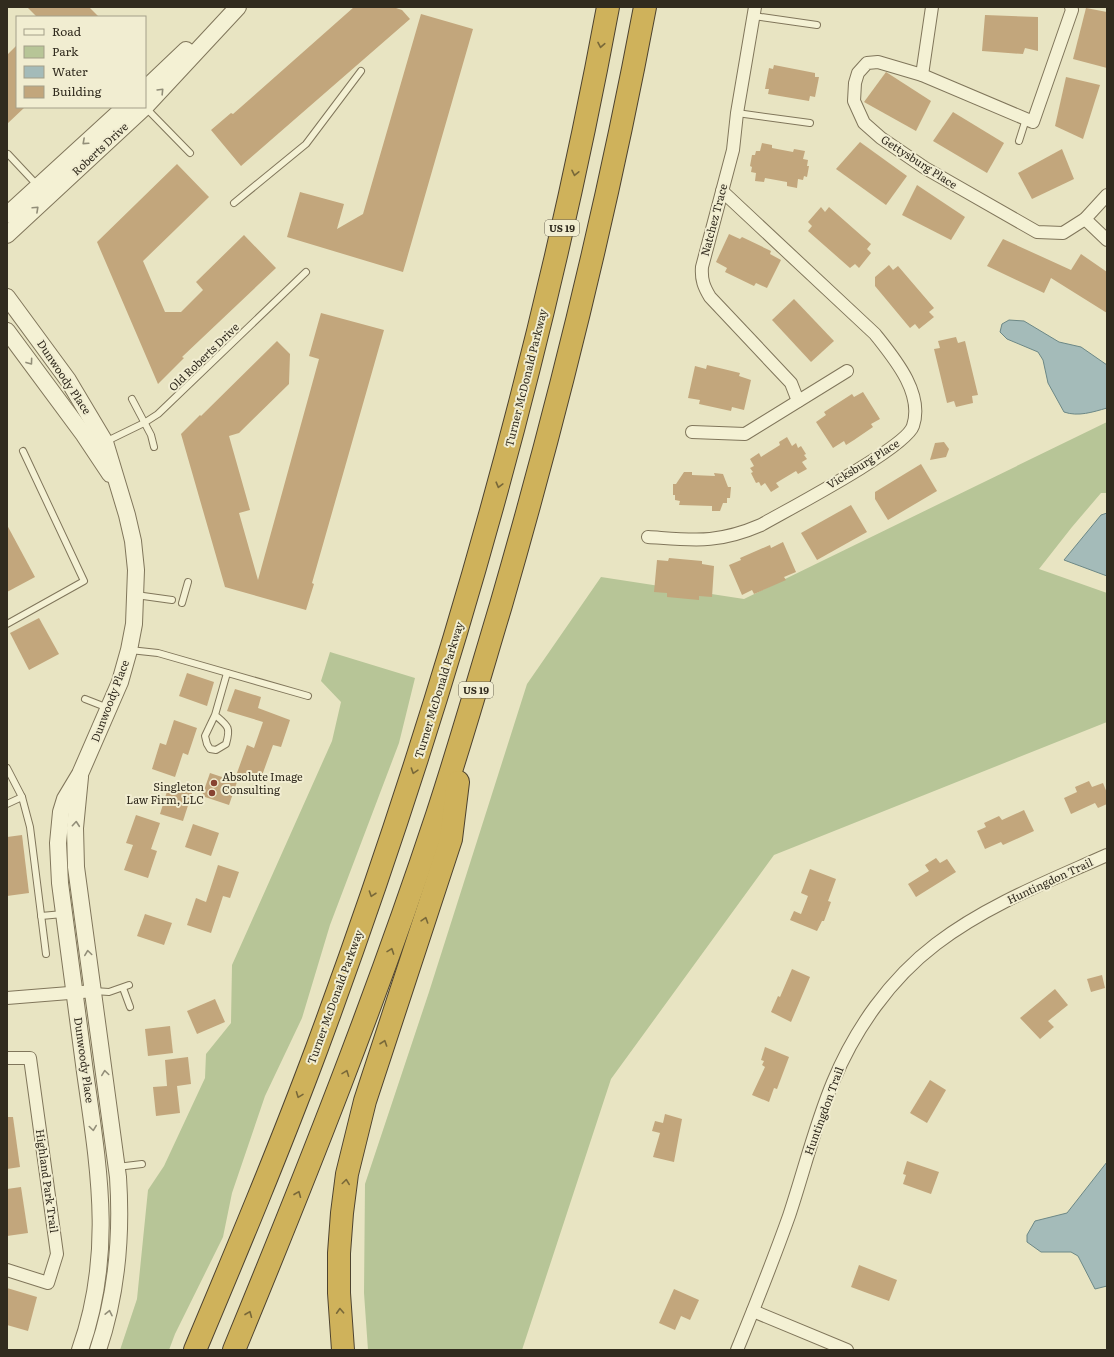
<svg xmlns="http://www.w3.org/2000/svg" width="1114" height="1357" viewBox="0 0 1114 1357" font-family="Literata,serif">
<style>
.green{fill:#b7c597}
.water{fill:#a4bbb9;stroke:#6c8886}
.building{fill:#c2a67c}
.lines{fill:none;stroke-linecap:round;stroke-linejoin:round}
.service-casing{stroke:#80765b;stroke-width:8}
.minor-casing{stroke:#80765b;stroke-width:14}
.tertiary-casing{stroke:#80765b;stroke-width:18}
.motorway-casing{stroke:#4e432f;stroke-width:24}
.service{stroke:#f4f1d4;stroke-width:6}
.minor{stroke:#f4f1d4;stroke-width:12}
.tertiary{stroke:#f4f1d4;stroke-width:16}
.motorway{stroke:#cfb25b;stroke-width:22}
.oneway{stroke:#786839}
.oneway2{stroke:#928e79}
.poi-dot{fill:#884232;stroke:#f1edd1;stroke-width:1.5}
.labels{text-anchor:middle;stroke-width:4;stroke-linejoin:round;paint-order:stroke}
.shield{fill:#f1edd1;stroke:#6b6554;stroke-width:1}
.shield-label{font-size:10px;font-weight:bold;fill:#312b1e}
.street-label{font-size:11px;fill:#312b1e;stroke:#f1edd1}
.poi-label{font-size:11px;fill:#312b1e;stroke:#f1edd1;text-anchor:start}
</style>
<rect width="100%" height="100%" fill="#e8e4c2"/>
<!-- green -->
<g class="green">
<polygon points="1107,422 1107,493 1101,493 1072,527 1039,569 1107,593 1107,722 774,855 611,1079 522,1350 368,1350 364,1293 365,1184 429,992 527,684 601,577 744,599"/>
<polygon points="330,652 415,678 399,743 330,925 302,1018 265,1096 232,1193 223,1237 175,1334 169,1350 120,1350 137,1299 148,1190 164,1166 205,1078 206,1054 231,1023 232,965 332,741 341,702 321,681"/>
</g>
<!-- water -->
<g class="water">
<path d="M1009,320L1024,321L1059,342L1081,347L1107,365V408C1093,412 1078,417 1064,412L1048,383L1043,360L1038,352L1007,339L1000,332L1002,324Z"/>
<polygon points="1107,513 1107,576 1064,560 1101,515"/>
<polygon points="1107,1162 1107,1286 1095,1289 1078,1256 1071,1252 1041,1252 1027,1242 1027,1235 1035,1221 1067,1213"/>
</g>
<!-- building -->
<g class="building">
<polygon points="27,7 89,7 99,17 37,17"/>
<polygon points="354,7 393,7 402,10 410,19 241,166 211,130 231,113 233,114"/>
<polygon points="1086,8 1107,12 1107,68 1073,59"/>
<polygon points="421,14 473,29 403,272 287,237 300,192 344,204 337,229 363,214"/>
<polygon points="985,15 1038,17 1038,51 1025,48 1023,54 982,51"/>
<polygon points="17,45 17,107 25,107 7,124 7,55"/>
<polygon points="774,65 815,73 815,77 819,77 815,97 810,96 809,101 768,94 769,89 765,89 769,68 773,69"/>
<polygon points="886,72 931,101 916,131 864,102"/>
<polygon points="1066,77 1100,85 1083,139 1055,126"/>
<polygon points="953,112 1004,143 987,173 933,141"/>
<polygon points="860,142 907,176 886,205 836,169"/>
<polygon points="762,143 772,145 772,148 793,152 794,149 805,151 803,159 808,160 807,166 809,166 807,177 804,176 803,180 798,179 797,188 787,186 787,182 765,178 764,182 755,181 756,173 751,172 752,167 750,166 752,155 755,155 756,151 760,151"/>
<polygon points="1062,149 1074,179 1032,199 1018,173"/>
<polygon points="177,164 209,197 143,261 165,312 181,312 203,290 196,282 244,235 276,268 182,357 184,358 158,384 97,242"/>
<polygon points="917,185 965,217 951,240 902,215"/>
<polygon points="821,207 825,212 829,207 871,244 867,249 871,253 859,268 855,264 850,268 808,231 812,226 808,222"/>
<polygon points="729,234 740,239 742,237 771,251 770,254 781,260 767,288 756,283 754,286 725,272 727,268 716,262"/>
<polygon points="1003,239 1071,270 1081,254 1107,272 1107,313 1051,278 1044,293 987,266"/>
<polygon points="889,265 893,270 898,266 934,308 929,312 934,317 919,329 915,324 910,328 875,286 875,277"/>
<polygon points="794,299 834,341 811,362 772,320"/>
<polygon points="321,313 384,330 312,583 314,584 306,610 225,587 181,434 200,415 201,416 277,341 290,354 289,384 239,433 229,436 250,510 239,513 258,580 319,359 309,356"/>
<polygon points="956,337 958,343 965,341 978,395 972,396 973,403 956,407 954,401 947,403 934,349 940,348 938,341"/>
<polygon points="707,365 740,373 739,376 751,380 744,410 732,407 731,411 699,404 700,400 688,398 695,366 706,369"/>
<polygon points="863,392 880,419 871,424 873,427 854,440 846,445 844,441 833,448 816,422 826,415 824,412 852,394 854,397"/>
<polygon points="787,437 792,446 796,443 798,448 801,446 806,454 804,455 807,459 802,462 807,469 798,474 796,471 776,483 779,487 771,492 765,483 761,486 759,482 756,483 751,473 753,472 750,468 754,466 750,459 759,453 761,457 780,445 779,442"/>
<polygon points="944,442 949,449 946,457 930,460 935,443"/>
<polygon points="921,464 937,491 888,520 875,499 875,492"/>
<polygon points="684,472 692,472 692,475 715,476 714,473 723,474 728,487 731,487 730,498 727,498 727,503 723,503 720,511 712,511 712,506 679,505 680,501 675,500 675,495 673,495 673,484 676,484"/>
<polygon points="851,505 867,532 817,560 801,533"/>
<polygon points="7,525 35,577 7,592"/>
<polygon points="783,542 796,572 784,577 786,580 754,594 752,590 742,595 729,565 741,560 740,558 770,545 771,548"/>
<polygon points="669,558 702,561 702,564 714,566 712,597 699,596 699,600 667,597 667,593 654,592 657,560 668,561"/>
<polygon points="39,618 59,654 29,670 10,633"/>
<polygon points="187,673 214,682 207,706 179,696"/>
<polygon points="235,689 261,697 258,708 290,720 281,747 273,745 260,781 237,773 247,745 254,748 263,722 227,711"/>
<polygon points="174,720 197,728 188,755 183,753 175,777 152,769 160,743 166,745"/>
<polygon points="210,773 237,782 229,805 202,796"/>
<polygon points="1089,781 1092,787 1103,783 1107,793 1107,804 1098,808 1095,803 1071,814 1064,798 1077,792 1075,787"/>
<polygon points="169,785 192,793 183,821 160,814"/>
<polygon points="1024,810 1034,831 1003,845 1001,842 985,849 977,831 986,827 984,823 999,816 1002,820"/>
<polygon points="136,815 160,823 151,849 157,851 148,878 124,870 133,845 126,843"/>
<polygon points="193,824 219,833 211,856 185,847"/>
<polygon points="22,835 29,893 7,896 7,837"/>
<polygon points="936,858 940,863 947,859 956,872 916,897 908,884 929,871 925,865"/>
<polygon points="218,865 239,872 230,898 223,896 211,933 187,925 196,898 206,902"/>
<polygon points="810,869 836,879 828,901 831,902 824,921 822,921 817,931 790,920 794,911 801,914 808,896 801,893"/>
<polygon points="145,914 172,923 164,945 137,936"/>
<polygon points="792,969 810,977 791,1022 771,1012 778,996 780,997"/>
<polygon points="1102,975 1105,988 1091,992 1087,979"/>
<polygon points="1055,989 1068,1005 1048,1021 1054,1027 1040,1039 1020,1018"/>
<polygon points="215,999 225,1022 197,1034 187,1011"/>
<polygon points="170,1026 173,1053 148,1056 145,1029"/>
<polygon points="765,1047 789,1057 777,1089 774,1088 769,1102 752,1095 765,1067 762,1065 764,1061 761,1060"/>
<polygon points="188,1057 191,1084 177,1086 180,1113 156,1116 153,1087 167,1086 165,1060"/>
<polygon points="930,1080 946,1090 927,1123 910,1113"/>
<polygon points="665,1114 682,1119 674,1162 653,1157 660,1133 652,1131 655,1121 663,1123"/>
<polygon points="7,1117 13,1117 20,1167 7,1169"/>
<polygon points="907,1161 939,1172 931,1194 903,1184 906,1175 903,1174"/>
<polygon points="21,1187 28,1233 7,1236 7,1189"/>
<polygon points="859,1265 897,1280 889,1301 851,1287"/>
<polygon points="7,1288 37,1297 28,1331 7,1325"/>
<polygon points="674,1289 699,1300 690,1320 681,1316 675,1330 659,1323"/>
</g>
<g class="lines">
<defs>
<g id="service">
<polyline points="754,16 817,25"/>
<polyline points="146,108 190,153"/>
<polyline points="737,113 810,123"/>
<polyline points="1019,141 1026,119"/>
<polyline points="8,154 38,186"/>
<polyline points="234,203 306,144 361,71"/>
<polyline points="132,399 151,435 154,447"/>
<polyline points="105,442 144,423 158,414 306,272"/>
<polyline points="136,595 172,600"/>
<polyline points="182,603 188,582"/>
<polyline points="7,624 84,581 23,451"/>
<polyline points="130,650 158,653 308,696"/>
<polyline points="85,699 108,708"/>
<path d="M215,715C228,726 231,727 226,744L216,750L210,749L207,744L205,736L215,715L227,673"/>
<polyline points="7,768 22,797 30,827 46,954"/>
<polyline points="7,804 22,797"/>
<polyline points="41,916 63,914"/>
<polyline points="123,988 130,1007"/>
<polyline points="94,991 109,992 129,985"/>
<polyline points="117,1167 142,1164"/>
</g>
<g id="minor">
<path d="M755,7L737,113L733,150L702,267C701,280 704,287 710,297L791,383L798,401"/>
<polyline points="1071,7 1072,10 1033,122 922,75 878,62 867,63 858,73 855,83 854,101 864,123 881,138 925,168 1037,232 1063,233 1085,219 1107,195"/>
<polyline points="922,75 932,7"/>
<polyline points="1085,219 1107,240"/>
<polyline points="692,432 745,434 847,371"/>
<path d="M648,537C694,540 717,544 761,525C787,510 906,448 913,426C924,393 894,358 875,334L722,191"/>
<polyline points="7,998 94,991"/>
<polyline points="7,1058 30,1058 57,1254 48,1283 7,1270"/>
<polyline points="753,1311 847,1350"/>
<path d="M737,1350C755,1306 773,1261 789,1216C804,1171 815,1125 833,1082C855,1029 890,979 936,944C987,905 1049,881 1107,855"/>
</g>
<g id="tertiary">
<polyline points="145,89 186,50"/>
<polyline points="7,215 125,107"/>
<polyline points="7,235 145,107 238,7"/>
<path d="M7,297L68,380L105,442L127,515L133,541L136,570L134,624L129,650L120,682L80,774L65,799L61,812L58,843L60,883C68,946 77,1009 85,1072C99,1170 114,1254 80,1350"/>
<polyline points="7,331 84,435 110,474"/>
<path d="M80,777L75,828L76,867L118,1177C122,1237 117,1294 98,1350"/>
</g>
<g id="motorway">
<path d="M195,1350C237,1250 279,1150 317,1048C442,710 542,362 608,7"/>
<path d="M234,1350C307,1173 377,996 437,815C460,745 480,675 501,605C558,408 607,209 645,7"/>
<polyline points="343,1350 339,1293 339,1253 342,1213 347,1174 365,1101 451,839 458,782"/>
</g>
</defs>
<!-- service casing -->
<use href="#service" class="service-casing"/>
<!-- minor casing -->
<use href="#minor" class="minor-casing"/>
<!-- tertiary casing -->
<use href="#tertiary" class="tertiary-casing"/>
<!-- motorway casing -->
<use href="#motorway" class="motorway-casing"/>
<!-- service -->
<use href="#service" class="service"/>
<!-- minor -->
<use href="#minor" class="minor"/>
<!-- tertiary -->
<use href="#tertiary" class="tertiary"/>
<!-- motorway -->
<use href="#motorway" class="motorway"/>
</g>
<!-- one-way arrows -->
<defs><path id="oneway-chevron" d="M-2-3.5L2.5 0L-2 3.5" fill="none" stroke-width="1.6" stroke-linecap="round" stroke-linejoin="round"/></defs>
<g class="oneway">
<use href="#oneway-chevron" transform="translate(601 45) rotate(101)"/>
<use href="#oneway-chevron" transform="translate(575 173) rotate(102)"/>
<use href="#oneway-chevron" transform="translate(499 485) rotate(105)"/>
<use href="#oneway-chevron" transform="translate(414 771) rotate(108)"/>
<use href="#oneway-chevron" transform="translate(372 894) rotate(109)"/>
<use href="#oneway-chevron" transform="translate(425 920) rotate(-72)"/>
<use href="#oneway-chevron" transform="translate(391 951) rotate(-70)"/>
<use href="#oneway-chevron" transform="translate(384 1043) rotate(-71)"/>
<use href="#oneway-chevron" transform="translate(346 1073) rotate(-69)"/>
<use href="#oneway-chevron" transform="translate(299 1095) rotate(111)"/>
<use href="#oneway-chevron" transform="translate(346 1182) rotate(-82)"/>
<use href="#oneway-chevron" transform="translate(298 1194) rotate(-68)"/>
<use href="#oneway-chevron" transform="translate(340 1311) rotate(-93)"/>
<use href="#oneway-chevron" transform="translate(249 1314) rotate(-68)"/>
</g>
<g class="oneway2">
<use href="#oneway-chevron" transform="translate(161 91) rotate(-46)"/>
<use href="#oneway-chevron" transform="translate(85 142) rotate(138)"/>
<use href="#oneway-chevron" transform="translate(36 209) rotate(-43)"/>
<use href="#oneway-chevron" transform="translate(30 362) rotate(54)"/>
<use href="#oneway-chevron" transform="translate(76 824) rotate(-85)"/>
<use href="#oneway-chevron" transform="translate(88 953) rotate(-98)"/>
<use href="#oneway-chevron" transform="translate(105 1073) rotate(-98)"/>
<use href="#oneway-chevron" transform="translate(93 1128) rotate(82)"/>
<use href="#oneway-chevron" transform="translate(109 1313) rotate(-78)"/>
</g>
<!-- markers -->
<g class="poi-dot">
<circle cx="214" cy="783" r="4"/>
<circle cx="212" cy="793" r="4"/>
</g>
<g class="labels">
<!-- shield labels -->
<g class="shield">
<rect x="545" y="220" width="34" height="16" rx="3"/>
<rect x="459" y="682" width="34" height="16" rx="3"/>
</g>
<g class="shield-label">
<text x="562" y="232">US 19</text>
<text x="476" y="694">US 19</text>
</g>
<!-- street labels -->
<g class="street-label">
<text transform="translate(100 149) rotate(-43)" y="4">Roberts Drive</text>
<text transform="translate(919 162) rotate(33)" y="4">Gettysburg Place</text>
<text transform="translate(714 220) rotate(-75)" y="4">Natchez Trace</text>
<text transform="translate(204 357) rotate(-44)" y="4">Old Roberts Drive</text>
<text transform="translate(64 377) rotate(56)" y="4">Dunwoody Place</text>
<text transform="translate(526 378) rotate(-76)" y="4">Turner McDonald Parkway</text>
<text transform="translate(863 464) rotate(-32)" y="4">Vicksburg Place</text>
<text transform="translate(439 690) rotate(-73)" y="4">Turner McDonald Parkway</text>
<text transform="translate(110 701) rotate(-69)" y="4">Dunwoody Place</text>
<text transform="translate(1050 881) rotate(-25)" y="4">Huntingdon Trail</text>
<text transform="translate(335 997) rotate(-70)" y="4">Turner McDonald Parkway</text>
<text transform="translate(84 1060) rotate(82)" y="4">Dunwoody Place</text>
<text transform="translate(824 1111) rotate(-70)" y="4">Huntingdon Trail</text>
<text transform="translate(47 1181) rotate(82)" y="4">Highland Park Trail</text>
</g>
<!-- poi labels -->
<g class="poi-label">
<text x="222" y="781">Absolute Image<tspan x="222" dy="13">Consulting</tspan></text>
<text x="204" y="791" text-anchor="end">Singleton<tspan x="204" dy="13">Law Firm, LLC</tspan></text>
</g>
</g>
<!-- border -->
<rect width="1114" height="1357" fill="none" stroke="#312b1e" stroke-width="16"/>
<!-- legend -->
<rect x="16" y="16" width="130" height="92" fill="#f1edd1" stroke="#a49f89"/>
<rect x="24" y="29" width="20" height="6" fill="#f4f1d4" stroke="#a49f89"/>
<text x="52" y="36" font-size="12" fill="#312b1e">Road</text>
<rect x="24" y="46" width="20" height="12" fill="#b7c597" stroke="#a49f89"/>
<text x="52" y="56" font-size="12" fill="#312b1e">Park</text>
<rect x="24" y="66" width="20" height="12" fill="#a4bbb9" stroke="#a49f89"/>
<text x="52" y="76" font-size="12" fill="#312b1e">Water</text>
<rect x="24" y="86" width="20" height="12" fill="#c2a67c" stroke="#a49f89"/>
<text x="52" y="96" font-size="12" fill="#312b1e">Building</text>
</svg>
